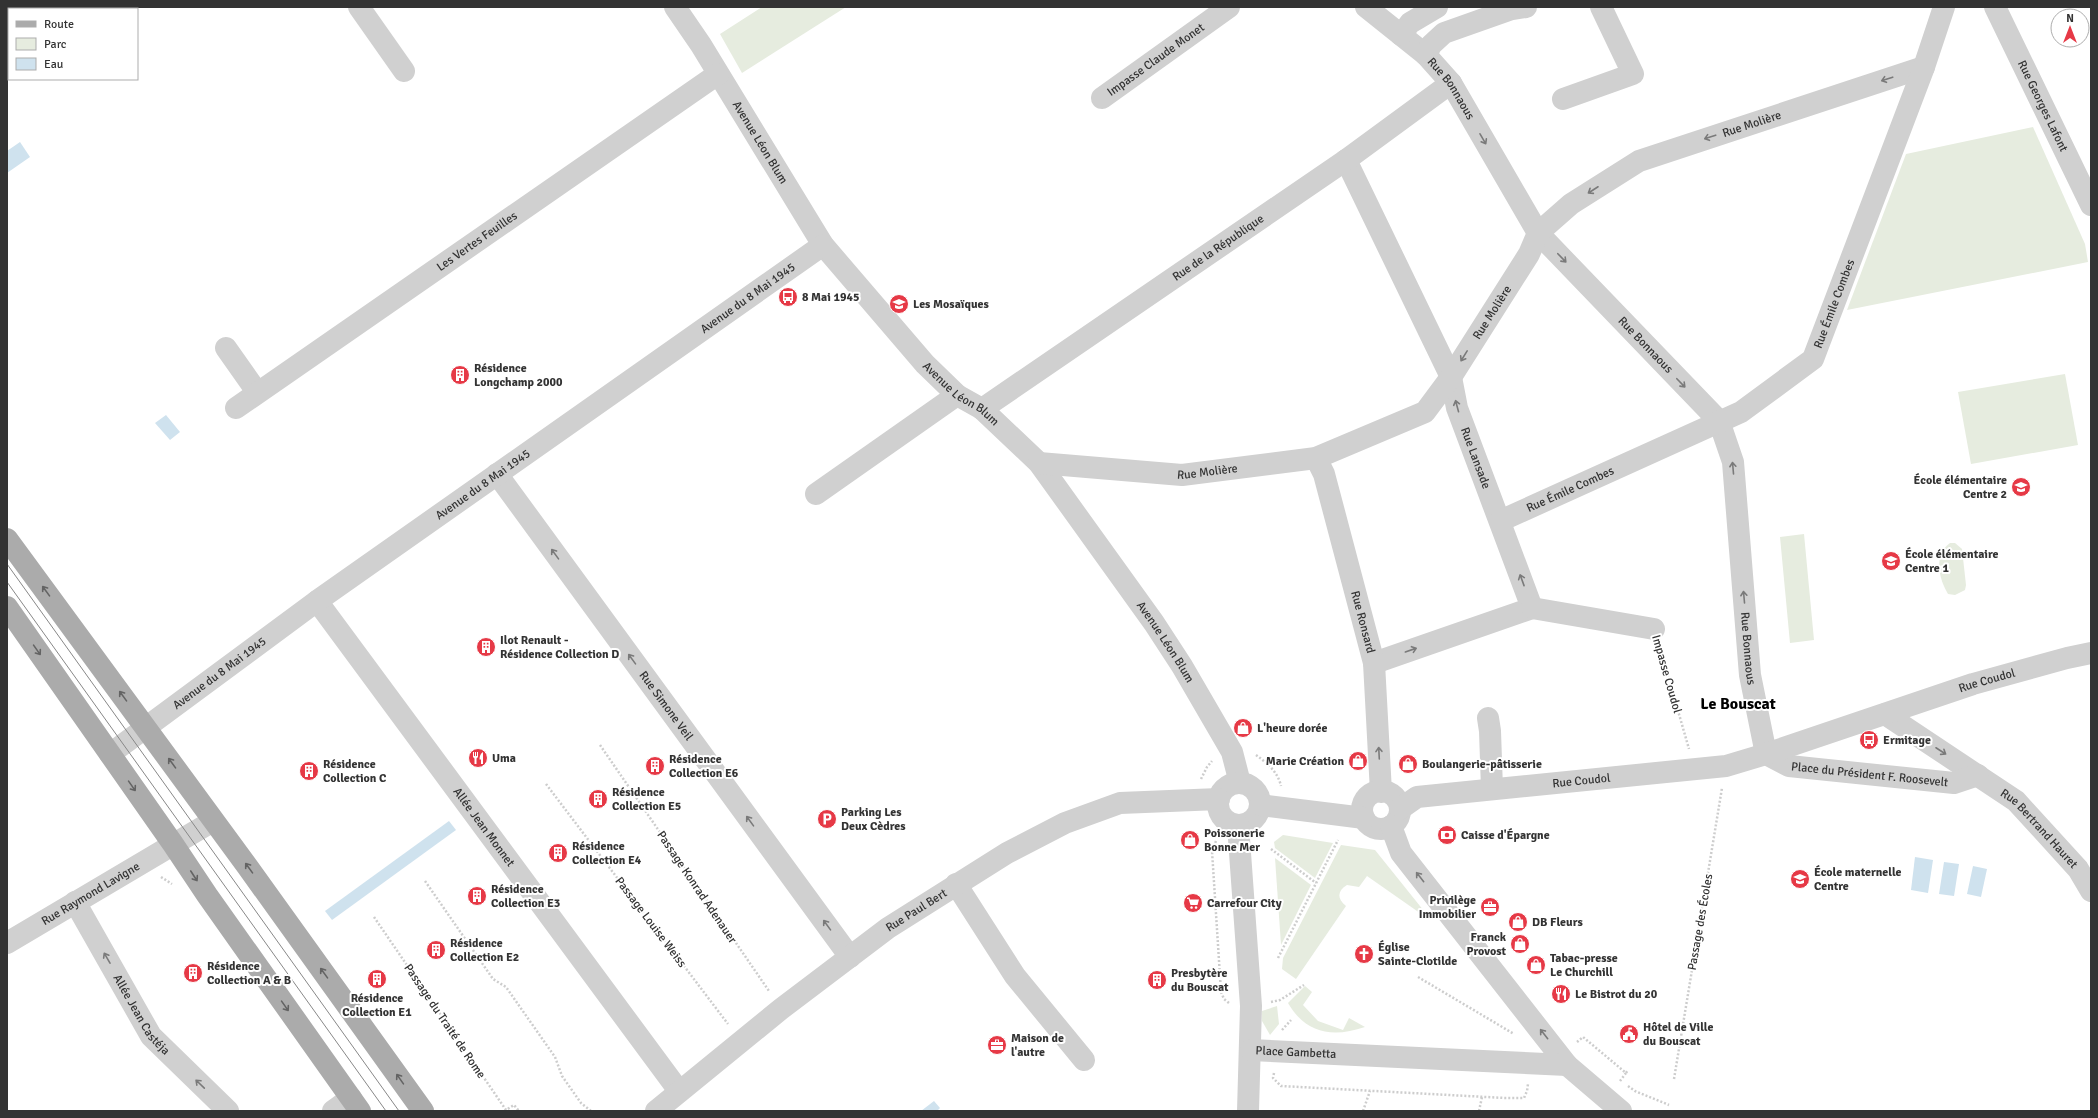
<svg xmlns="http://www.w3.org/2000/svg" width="2098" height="1118" viewBox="0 0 2098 1118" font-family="Signika,sans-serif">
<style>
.green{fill:#e6ecdf}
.water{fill:#cfe2ee}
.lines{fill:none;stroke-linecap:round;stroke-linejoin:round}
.path{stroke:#cdcdcd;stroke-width:2.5;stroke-dasharray:2 2;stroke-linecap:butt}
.minor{stroke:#d0d0d0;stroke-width:22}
.major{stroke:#ababab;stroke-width:22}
.tram{stroke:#888;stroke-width:1}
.oneway{stroke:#7a7a7a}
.oneway2{stroke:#636363}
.labels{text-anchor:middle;stroke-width:4;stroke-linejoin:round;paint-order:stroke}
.street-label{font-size:12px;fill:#333;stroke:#fff}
.poi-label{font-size:12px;font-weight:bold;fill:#333;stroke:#fff;text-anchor:start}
.district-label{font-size:16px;font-weight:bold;fill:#000;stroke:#fff}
</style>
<rect width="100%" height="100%" fill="#fff"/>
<!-- green -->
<g class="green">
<polygon points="762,7 846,7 742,73 720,34"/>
<polygon points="2033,127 2085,244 2088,262 1847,310 1906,154"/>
<polygon points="2065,374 2078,445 1971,464 1958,392"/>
<polygon points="1804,534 1814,640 1790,643 1780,537"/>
<path d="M1950,543H1955L1962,549L1966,585L1965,590L1955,595L1948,594C1939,579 1933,555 1950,543Z"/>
<polygon points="1283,835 1333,843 1315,878 1275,848 1274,842"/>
<path d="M1341,845L1375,850L1428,916L1427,918L1367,876L1359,887L1347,885C1337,891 1337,899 1346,906L1296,979L1282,969L1283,958Z"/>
<polygon points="1275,858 1311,885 1281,945"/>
<path d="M1305,986L1312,992L1303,1005L1318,1021L1343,1030L1349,1018L1365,1027C1333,1038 1306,1034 1288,1003Z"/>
<polygon points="1277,1006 1279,1024 1270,1035 1262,1021 1262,1011"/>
</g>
<!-- water -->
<g class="water">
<polygon points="20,142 30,157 7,173 7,151"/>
<polygon points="166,415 180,432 170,440 155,423"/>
<polygon points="449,821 456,830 332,920 325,911"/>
<polygon points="1915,857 1933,860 1928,893 1911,890"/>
<polygon points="1944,862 1959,864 1954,896 1939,894"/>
<polygon points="1973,866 1987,869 1981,897 1967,894"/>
<polygon points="934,1101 940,1108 937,1111 921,1111"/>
</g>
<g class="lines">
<!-- path -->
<g class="path">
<polyline points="1660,648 1689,749"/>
<polyline points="600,745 769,991"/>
<path d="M1256,755C1267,763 1278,772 1281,786"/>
<polyline points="1201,779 1207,767 1212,761"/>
<polyline points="546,784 728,1024"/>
<polyline points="1216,841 1212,851 1221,992 1224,999 1229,1003"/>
<polyline points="1271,849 1316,883"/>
<polyline points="161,877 172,884"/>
<polyline points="425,881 493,979 506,987 555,1057 562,1076 581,1103 591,1111"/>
<polyline points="374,917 506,1110 514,1105 519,1111"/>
<polyline points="1278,958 1338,840"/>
<polyline points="1418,977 1514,1034"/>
<polyline points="1271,1002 1280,1000 1304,985"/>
<polyline points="1282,1030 1291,1020"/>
<polyline points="1577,1042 1583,1037 1626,1073 1628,1070"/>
<polyline points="1274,1073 1273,1078 1281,1086 1505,1098 1524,1098 1527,1091 1528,1084"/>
<polyline points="1674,1079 1722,788"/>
<polyline points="1620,1081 1626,1073"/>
<polyline points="1628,1086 1635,1091 1669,1105"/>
<polyline points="1363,1111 1370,1091"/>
<polyline points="1479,1111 1482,1097"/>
</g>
<!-- minor -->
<g class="minor">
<polyline points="359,7 404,71"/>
<path id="s1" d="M675,7L701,45L823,245L925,364L957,395L982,409L1039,463L1154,623L1182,666L1232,752L1240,783"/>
<path id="s2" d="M1366,7L1426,55L1451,83L1538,233L1719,421L1733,462L1750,675L1766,754"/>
<path id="s3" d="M1995,7L2091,205"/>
<polyline points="1401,35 1410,23 1437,7"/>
<polyline points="1426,55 1431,45 1444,33 1512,9 1526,7"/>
<path id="s4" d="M1102,98L1229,7"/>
<polyline points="1563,99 1633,74 1601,7"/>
<path id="s5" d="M1346,160L1451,377L1457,408L1532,608L1374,663"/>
<polyline points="226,348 257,392"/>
<path id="s6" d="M236,408L718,74"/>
<path id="s7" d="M982,409L1346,160L1451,83"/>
<path id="s8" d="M1316,458L1324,474L1374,663L1381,792"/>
<path id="s9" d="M1039,463L1182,475L1316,458L1425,412L1451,377L1529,254L1538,233L1571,204L1639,161L1924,67"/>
<path id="s10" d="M497,474L850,957"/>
<polyline points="816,494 957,395"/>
<path id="s11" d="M1500,521L1741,412L1813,359L1924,67L1944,7"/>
<path id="s12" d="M317,601L679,1091"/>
<polyline points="1532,608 1654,629"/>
<path id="s13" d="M1885,714L2016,801L2078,869L2091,891"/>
<polyline points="1488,718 1490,731 1492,789"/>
<path id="s14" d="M110,754L317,601L823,245"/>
<path id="s15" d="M1766,754L1789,766L1954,783L1978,775"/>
<circle cx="1239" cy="804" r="21"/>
<circle cx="1381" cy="810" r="19"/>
<polyline points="1260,805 1364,818"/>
<path id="s16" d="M1400,809L1417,797L1726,766L1766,754L1973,684L2067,658L2091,653"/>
<polyline points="1238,825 1251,1006 1248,1111"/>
<polyline points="1391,826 1401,853 1567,1065 1621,1111"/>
<polyline points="956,884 1015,976 1084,1060"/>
<path id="s17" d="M75,902L151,1036L228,1111"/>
<path id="s18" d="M7,943L213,821"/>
<path id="s19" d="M1251,1050L1567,1065"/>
<polyline points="333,1111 351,1098"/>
<path id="s20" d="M656,1111L781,1009L888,928L1007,853L1065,823L1120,803L1219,799"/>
</g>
<!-- major -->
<g class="major">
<polyline points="7,539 247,866 423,1111"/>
<polyline points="7,607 173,844 207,895 360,1111"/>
</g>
<!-- tram -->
<g class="tram">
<polyline points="7,564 399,1111"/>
<polyline points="7,582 386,1111"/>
</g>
</g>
<!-- one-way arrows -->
<defs><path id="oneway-shaft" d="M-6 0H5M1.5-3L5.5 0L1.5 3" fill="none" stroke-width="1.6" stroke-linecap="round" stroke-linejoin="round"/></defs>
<g class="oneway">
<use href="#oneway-shaft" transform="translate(1887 79) rotate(162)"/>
<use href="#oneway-shaft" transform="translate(1710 137) rotate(162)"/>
<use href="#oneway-shaft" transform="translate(1483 139) rotate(60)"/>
<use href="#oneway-shaft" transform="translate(1593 190) rotate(147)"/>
<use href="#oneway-shaft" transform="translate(1562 258) rotate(46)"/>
<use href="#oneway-shaft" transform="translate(1464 356) rotate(122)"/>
<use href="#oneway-shaft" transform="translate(1681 383) rotate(46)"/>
<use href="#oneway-shaft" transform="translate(1457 406) rotate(-105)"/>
<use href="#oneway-shaft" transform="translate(1733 468) rotate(-95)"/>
<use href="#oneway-shaft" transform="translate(555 554) rotate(-126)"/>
<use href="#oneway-shaft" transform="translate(1522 580) rotate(-110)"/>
<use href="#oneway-shaft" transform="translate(1744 597) rotate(-95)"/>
<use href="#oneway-shaft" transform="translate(1411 650) rotate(-19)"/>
<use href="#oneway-shaft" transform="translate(632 659) rotate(-126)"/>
<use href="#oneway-shaft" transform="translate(1941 751) rotate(33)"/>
<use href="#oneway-shaft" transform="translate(1379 753) rotate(-93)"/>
<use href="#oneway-shaft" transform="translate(750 821) rotate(-126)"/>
<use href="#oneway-shaft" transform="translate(1420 877) rotate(-128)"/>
<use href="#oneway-shaft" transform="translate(827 925) rotate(-126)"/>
<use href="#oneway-shaft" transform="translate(107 958) rotate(-120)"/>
<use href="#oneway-shaft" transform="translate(1544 1034) rotate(-128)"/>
<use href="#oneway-shaft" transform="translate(200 1084) rotate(-136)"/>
</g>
<g class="oneway2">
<use href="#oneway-shaft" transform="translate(46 591) rotate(-126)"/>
<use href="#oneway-shaft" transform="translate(37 650) rotate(55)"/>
<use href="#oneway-shaft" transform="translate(123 696) rotate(-126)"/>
<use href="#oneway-shaft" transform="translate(172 763) rotate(-126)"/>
<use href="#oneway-shaft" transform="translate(132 786) rotate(55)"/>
<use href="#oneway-shaft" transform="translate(249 868) rotate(-126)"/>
<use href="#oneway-shaft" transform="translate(194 876) rotate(57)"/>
<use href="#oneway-shaft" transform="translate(324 973) rotate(-126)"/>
<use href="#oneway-shaft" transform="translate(285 1006) rotate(55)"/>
<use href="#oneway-shaft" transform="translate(400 1079) rotate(-125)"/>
</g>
<!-- icons -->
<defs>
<symbol id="bus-disc" viewBox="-11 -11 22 22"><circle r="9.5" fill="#e63946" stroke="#fff"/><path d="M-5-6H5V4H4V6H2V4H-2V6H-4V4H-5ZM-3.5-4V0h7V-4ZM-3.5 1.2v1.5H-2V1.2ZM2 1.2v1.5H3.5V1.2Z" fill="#fff"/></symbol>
<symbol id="school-disc" viewBox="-11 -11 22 22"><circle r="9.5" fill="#e63946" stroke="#fff"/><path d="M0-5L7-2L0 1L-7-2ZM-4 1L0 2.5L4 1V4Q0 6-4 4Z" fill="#fff"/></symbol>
<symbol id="building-disc" viewBox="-11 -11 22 22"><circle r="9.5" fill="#e63946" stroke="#fff"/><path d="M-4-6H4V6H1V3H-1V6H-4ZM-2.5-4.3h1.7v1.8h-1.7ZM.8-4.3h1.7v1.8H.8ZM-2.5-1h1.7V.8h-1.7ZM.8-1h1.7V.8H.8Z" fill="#fff"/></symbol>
<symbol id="shop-disc" viewBox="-11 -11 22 22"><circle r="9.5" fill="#e63946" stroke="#fff"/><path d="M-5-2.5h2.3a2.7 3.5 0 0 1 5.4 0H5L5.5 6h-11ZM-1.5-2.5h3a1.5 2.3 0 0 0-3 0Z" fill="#fff"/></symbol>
<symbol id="restaurant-disc" viewBox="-11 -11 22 22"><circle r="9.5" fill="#e63946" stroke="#fff"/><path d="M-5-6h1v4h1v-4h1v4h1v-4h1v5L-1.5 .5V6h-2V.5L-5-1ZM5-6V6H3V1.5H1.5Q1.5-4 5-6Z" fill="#fff"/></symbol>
<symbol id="parking-disc" viewBox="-11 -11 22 22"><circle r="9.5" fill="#e63946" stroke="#fff"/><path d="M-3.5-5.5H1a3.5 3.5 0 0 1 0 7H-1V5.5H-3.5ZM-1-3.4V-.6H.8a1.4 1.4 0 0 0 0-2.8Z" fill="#fff"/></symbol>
<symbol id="bank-disc" viewBox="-11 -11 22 22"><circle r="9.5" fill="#e63946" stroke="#fff"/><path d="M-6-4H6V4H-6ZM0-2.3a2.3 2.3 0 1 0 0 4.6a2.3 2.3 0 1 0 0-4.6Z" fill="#fff"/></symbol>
<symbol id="supermarket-disc" viewBox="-11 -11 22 22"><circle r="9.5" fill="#e63946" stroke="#fff"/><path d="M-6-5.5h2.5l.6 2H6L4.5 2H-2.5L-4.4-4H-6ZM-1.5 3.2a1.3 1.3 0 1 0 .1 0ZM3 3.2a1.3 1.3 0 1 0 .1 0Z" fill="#fff"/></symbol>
<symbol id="office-disc" viewBox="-11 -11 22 22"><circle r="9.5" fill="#e63946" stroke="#fff"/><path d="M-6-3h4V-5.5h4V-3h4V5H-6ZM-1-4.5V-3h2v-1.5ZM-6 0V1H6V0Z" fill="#fff"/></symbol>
<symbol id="church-disc" viewBox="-11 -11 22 22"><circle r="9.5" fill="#e63946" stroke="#fff"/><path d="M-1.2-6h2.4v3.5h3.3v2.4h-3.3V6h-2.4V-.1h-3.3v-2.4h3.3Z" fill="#fff"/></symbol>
<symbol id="civic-disc" viewBox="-11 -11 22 22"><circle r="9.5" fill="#e63946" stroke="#fff"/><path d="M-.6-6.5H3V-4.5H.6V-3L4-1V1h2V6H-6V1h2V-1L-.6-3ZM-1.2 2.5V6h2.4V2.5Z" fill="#fff"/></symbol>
</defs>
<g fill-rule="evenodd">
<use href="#bus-disc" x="777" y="286" width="22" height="22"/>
<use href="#school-disc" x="888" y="293" width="22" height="22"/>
<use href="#building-disc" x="449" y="364" width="22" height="22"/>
<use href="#school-disc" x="2010" y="476" width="22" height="22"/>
<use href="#school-disc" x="1880" y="550" width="22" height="22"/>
<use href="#building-disc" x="475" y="636" width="22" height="22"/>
<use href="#shop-disc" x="1232" y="717" width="22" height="22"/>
<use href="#bus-disc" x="1858" y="729" width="22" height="22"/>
<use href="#restaurant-disc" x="467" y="747" width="22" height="22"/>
<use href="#shop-disc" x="1347" y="750" width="22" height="22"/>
<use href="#shop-disc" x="1397" y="753" width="22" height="22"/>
<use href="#building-disc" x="644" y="755" width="22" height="22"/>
<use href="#building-disc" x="298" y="760" width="22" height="22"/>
<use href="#building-disc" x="587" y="788" width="22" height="22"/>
<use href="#parking-disc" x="816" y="808" width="22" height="22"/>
<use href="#bank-disc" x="1436" y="824" width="22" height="22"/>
<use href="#shop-disc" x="1179" y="829" width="22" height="22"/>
<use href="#building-disc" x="547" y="842" width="22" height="22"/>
<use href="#school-disc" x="1789" y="868" width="22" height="22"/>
<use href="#building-disc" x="466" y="885" width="22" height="22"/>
<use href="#supermarket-disc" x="1182" y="892" width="22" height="22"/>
<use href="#office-disc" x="1479" y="896" width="22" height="22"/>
<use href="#shop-disc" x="1507" y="911" width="22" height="22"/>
<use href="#shop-disc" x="1509" y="933" width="22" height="22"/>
<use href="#building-disc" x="425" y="939" width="22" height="22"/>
<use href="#church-disc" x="1353" y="943" width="22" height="22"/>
<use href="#shop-disc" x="1525" y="954" width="22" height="22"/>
<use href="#building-disc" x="182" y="962" width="22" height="22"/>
<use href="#building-disc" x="366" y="968" width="22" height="22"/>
<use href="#building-disc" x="1146" y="969" width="22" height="22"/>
<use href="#restaurant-disc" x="1550" y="983" width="22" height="22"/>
<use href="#civic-disc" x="1618" y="1023" width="22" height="22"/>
<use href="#office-disc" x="986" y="1034" width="22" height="22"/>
</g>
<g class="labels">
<!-- street labels -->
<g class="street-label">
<text dy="4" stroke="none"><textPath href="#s4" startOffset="66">Impasse Claude Monet</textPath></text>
<text dy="4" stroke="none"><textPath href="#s2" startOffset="119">Rue Bonnaous</textPath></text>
<text dy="4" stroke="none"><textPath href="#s3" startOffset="110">Rue Georges Lafont</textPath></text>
<text dy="4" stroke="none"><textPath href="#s9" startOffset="852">Rue Molière</textPath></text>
<text dy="4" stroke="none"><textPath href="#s1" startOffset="160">Avenue Léon Blum</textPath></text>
<text dy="4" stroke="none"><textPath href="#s6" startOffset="293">Les Vertes Feuilles</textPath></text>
<text dy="4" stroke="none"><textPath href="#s7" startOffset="286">Rue de la République</textPath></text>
<text dy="4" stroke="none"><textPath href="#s14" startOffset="784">Avenue du 8 Mai 1945</textPath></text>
<text dy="4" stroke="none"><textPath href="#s11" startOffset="413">Rue Émile Combes</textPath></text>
<text dy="4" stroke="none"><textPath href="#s9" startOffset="517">Rue Molière</textPath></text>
<text dy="4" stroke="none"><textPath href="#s2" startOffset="443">Rue Bonnaous</textPath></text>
<text dy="4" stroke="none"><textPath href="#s1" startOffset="484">Avenue Léon Blum</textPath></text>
<text dy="4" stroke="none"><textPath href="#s5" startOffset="326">Rue Lansade</textPath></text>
<text dy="4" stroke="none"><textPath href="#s9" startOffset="169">Rue Molière</textPath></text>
<text dy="4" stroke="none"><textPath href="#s14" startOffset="460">Avenue du 8 Mai 1945</textPath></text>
<text dy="4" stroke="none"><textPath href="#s11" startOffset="77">Rue Émile Combes</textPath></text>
<text dy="4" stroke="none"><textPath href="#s8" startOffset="171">Rue Ronsard</textPath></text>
<text dy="4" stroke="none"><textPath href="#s1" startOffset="808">Avenue Léon Blum</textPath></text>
<text dy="4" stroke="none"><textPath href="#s2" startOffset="779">Rue Bonnaous</textPath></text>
<text dy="4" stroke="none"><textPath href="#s14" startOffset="136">Avenue du 8 Mai 1945</textPath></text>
<text transform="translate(1667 674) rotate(74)" y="4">Impasse Coudol</text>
<text dy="4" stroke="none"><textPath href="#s16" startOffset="606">Rue Coudol</textPath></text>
<text dy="4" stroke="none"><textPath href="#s10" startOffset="287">Rue Simone Veil</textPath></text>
<text dy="4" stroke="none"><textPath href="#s15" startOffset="107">Place du Président F. Roosevelt</textPath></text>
<text dy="4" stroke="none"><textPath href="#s16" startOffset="186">Rue Coudol</textPath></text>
<text dy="4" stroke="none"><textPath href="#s12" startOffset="281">Allée Jean Monnet</textPath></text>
<text dy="4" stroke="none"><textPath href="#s13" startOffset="193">Rue Bertrand Hauret</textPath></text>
<text transform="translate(697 887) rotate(56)" y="4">Passage Konrad Adenauer</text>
<text dy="4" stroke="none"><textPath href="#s18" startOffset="97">Rue Raymond Lavigne</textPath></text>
<text dy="4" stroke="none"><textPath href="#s20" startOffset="329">Rue Paul Bert</textPath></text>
<text transform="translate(651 922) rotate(53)" y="4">Passage Louise Weiss</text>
<text transform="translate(1700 922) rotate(-80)" y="4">Passage des Écoles</text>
<text dy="4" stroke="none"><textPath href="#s17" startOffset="131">Allée Jean Castéja</textPath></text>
<text transform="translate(445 1021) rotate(56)" y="4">Passage du Traité de Rome</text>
<text dy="4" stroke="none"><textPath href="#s19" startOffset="45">Place Gambetta</textPath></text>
</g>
<!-- poi labels -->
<g class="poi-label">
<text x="802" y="301">8 Mai 1945</text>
<text x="913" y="308">Les Mosaïques</text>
<text x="474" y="372">Résidence<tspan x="474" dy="14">Longchamp 2000</tspan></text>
<text x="2007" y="484" text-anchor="end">École élémentaire<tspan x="2007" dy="14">Centre 2</tspan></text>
<text x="1905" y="558">École élémentaire<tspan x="1905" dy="14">Centre 1</tspan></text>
<text x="500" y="644">Ilot Renault -<tspan x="500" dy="14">Résidence Collection D</tspan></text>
<text x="1257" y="732">L'heure dorée</text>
<text x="1883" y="744">Ermitage</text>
<text x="492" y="762">Uma</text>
<text x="669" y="763">Résidence<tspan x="669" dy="14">Collection E6</tspan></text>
<text x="1344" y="765" text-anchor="end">Marie Création</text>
<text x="323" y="768">Résidence<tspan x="323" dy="14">Collection C</tspan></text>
<text x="1422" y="768">Boulangerie-pâtisserie</text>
<text x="612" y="796">Résidence<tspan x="612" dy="14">Collection E5</tspan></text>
<text x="841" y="816">Parking Les<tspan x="841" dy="14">Deux Cèdres</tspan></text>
<text x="1204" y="837">Poissonerie<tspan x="1204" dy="14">Bonne Mer</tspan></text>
<text x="1461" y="839">Caisse d'Épargne</text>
<text x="572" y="850">Résidence<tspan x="572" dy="14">Collection E4</tspan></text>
<text x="1814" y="876">École maternelle<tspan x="1814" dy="14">Centre</tspan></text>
<text x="491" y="893">Résidence<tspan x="491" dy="14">Collection E3</tspan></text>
<text x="1476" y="904" text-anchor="end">Privilège<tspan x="1476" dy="14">Immobilier</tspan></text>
<text x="1207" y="907">Carrefour City</text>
<text x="1532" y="926">DB Fleurs</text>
<text x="1506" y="941" text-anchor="end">Franck<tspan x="1506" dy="14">Provost</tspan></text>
<text x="450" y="947">Résidence<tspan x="450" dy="14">Collection E2</tspan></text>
<text x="1378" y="951">Église<tspan x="1378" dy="14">Sainte-Clotilde</tspan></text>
<text x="1550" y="962">Tabac-presse<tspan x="1550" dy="14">Le Churchill</tspan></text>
<text x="207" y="970">Résidence<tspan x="207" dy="14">Collection A &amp; B</tspan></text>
<text x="1171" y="977">Presbytère<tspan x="1171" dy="14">du Bouscat</tspan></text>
<text x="1575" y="998">Le Bistrot du 20</text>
<text x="377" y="1002" text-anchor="middle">Résidence<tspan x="377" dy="14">Collection E1</tspan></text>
<text x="1643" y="1031">Hôtel de Ville<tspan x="1643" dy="14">du Bouscat</tspan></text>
<text x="1011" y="1042">Maison de<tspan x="1011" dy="14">l'autre</tspan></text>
</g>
<!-- district labels -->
<g class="district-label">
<text x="1738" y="709">Le Bouscat</text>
</g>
</g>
<!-- border -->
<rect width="2098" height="1118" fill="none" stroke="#333333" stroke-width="16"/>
<!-- legend -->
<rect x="8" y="8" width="130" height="72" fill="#ffffff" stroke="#adadad"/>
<rect x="16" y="21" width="20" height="6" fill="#ababab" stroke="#adadad"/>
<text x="44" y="28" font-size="12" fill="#333333">Route</text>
<rect x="16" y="38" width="20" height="12" fill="#e6ecdf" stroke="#adadad"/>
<text x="44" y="48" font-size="12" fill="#333333">Parc</text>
<rect x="16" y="58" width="20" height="12" fill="#cfe2ee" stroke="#adadad"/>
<text x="44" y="68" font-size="12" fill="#333333">Eau</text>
<!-- north arrow -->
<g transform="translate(2070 28)"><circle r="19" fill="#ffffff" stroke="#adadad"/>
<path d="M0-3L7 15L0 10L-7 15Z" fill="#e63946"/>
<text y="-6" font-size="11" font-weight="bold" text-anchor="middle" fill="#333333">N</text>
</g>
</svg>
